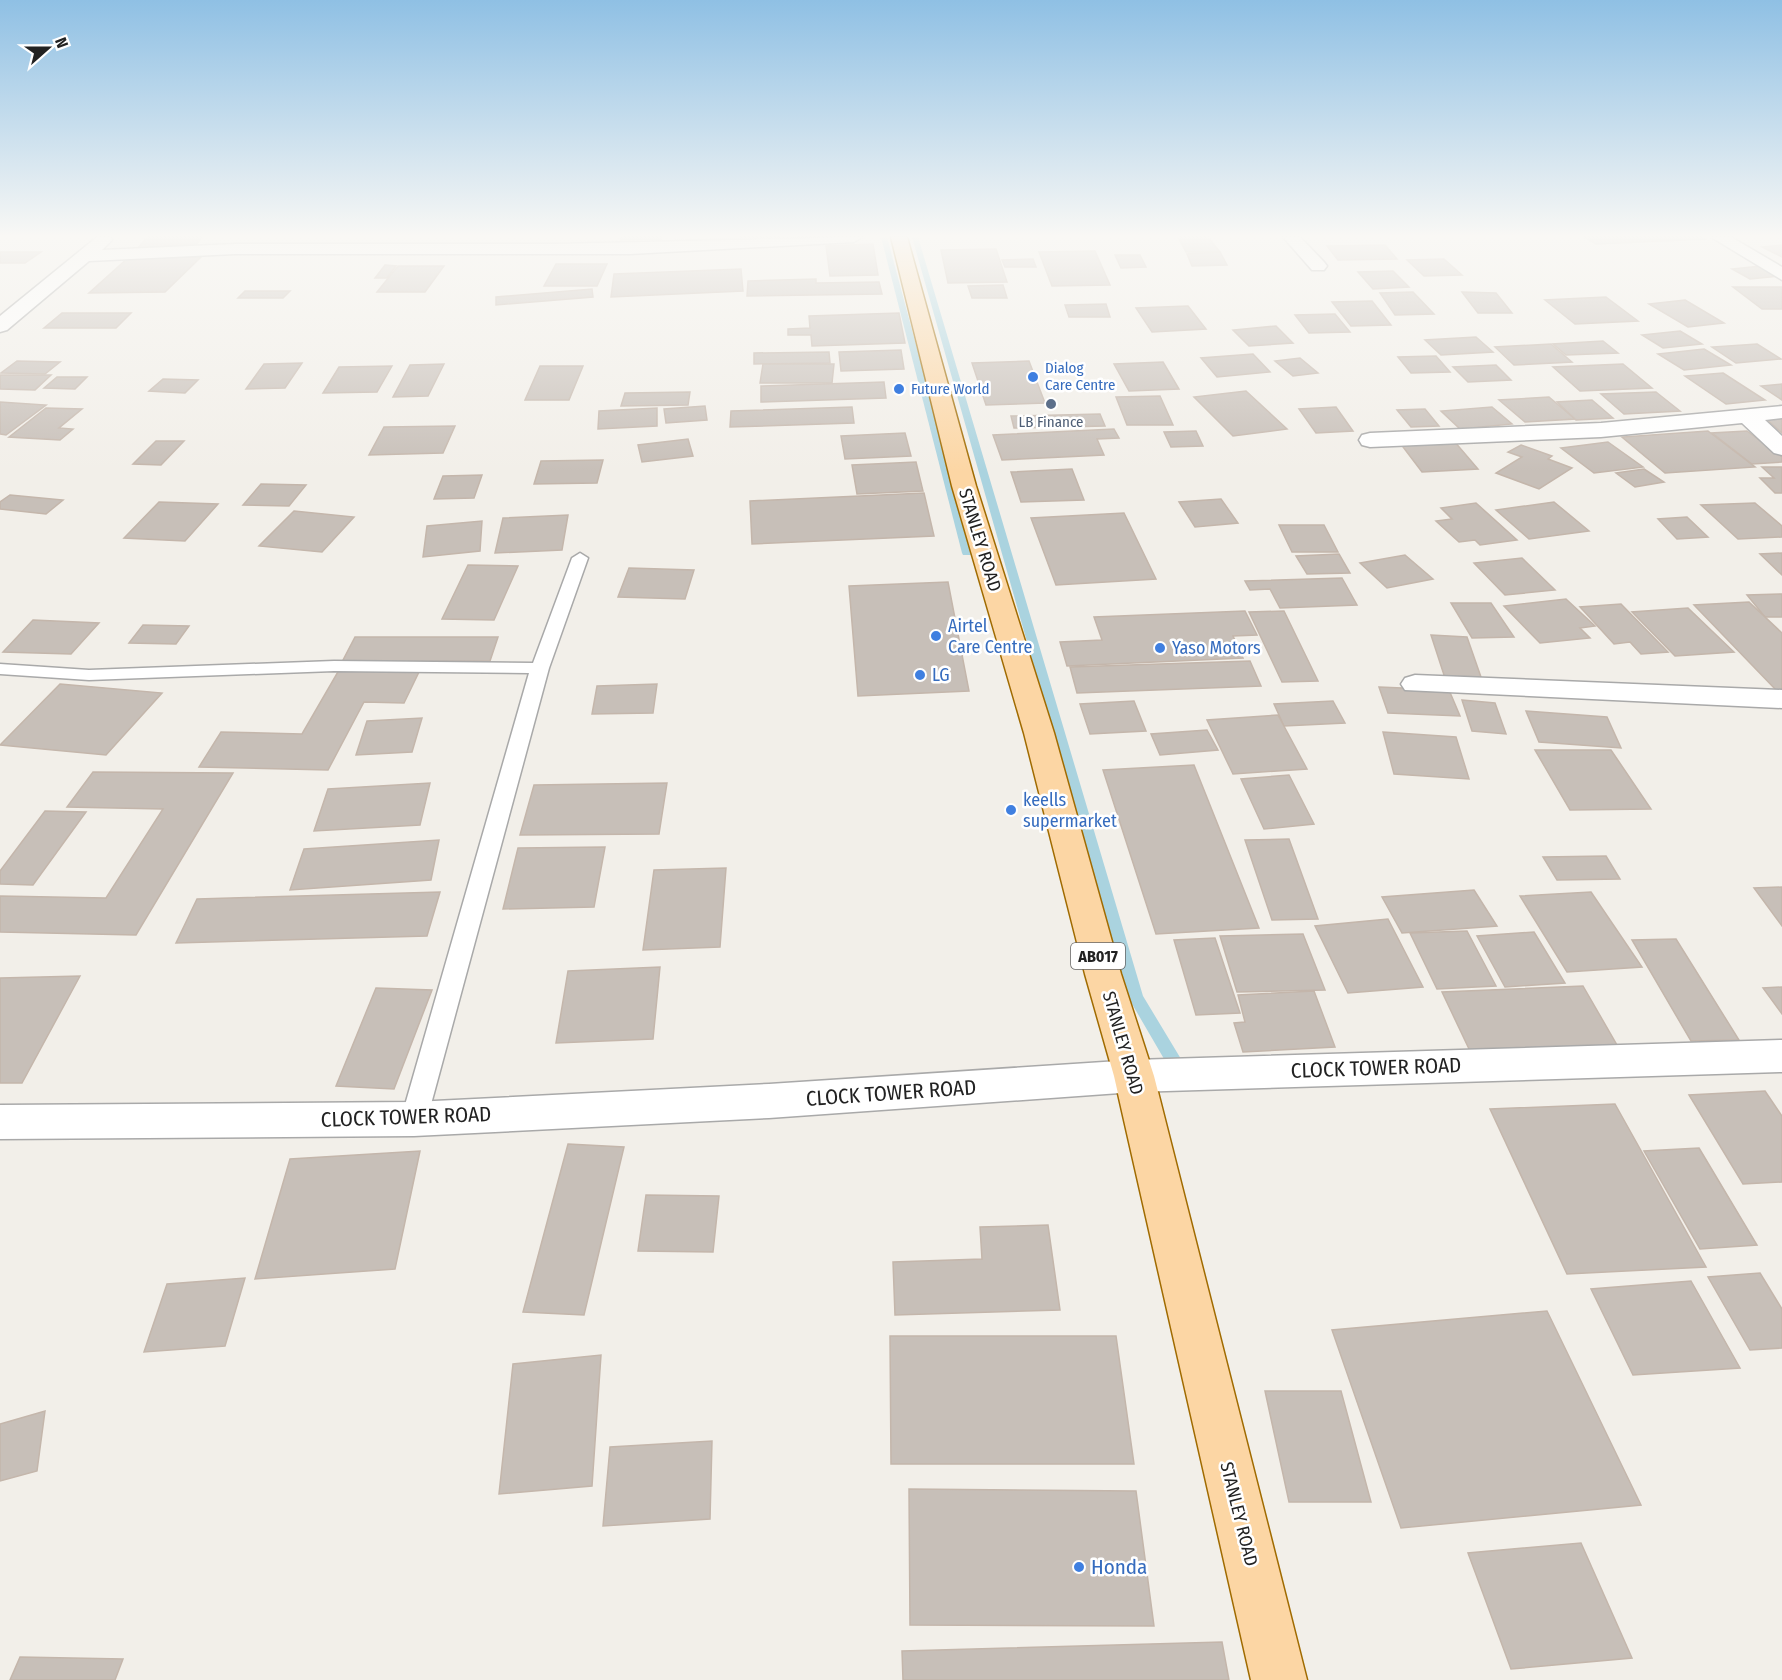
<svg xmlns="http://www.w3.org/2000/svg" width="1782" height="1680" viewBox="0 0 1782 1680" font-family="'Fira Sans Condensed',sans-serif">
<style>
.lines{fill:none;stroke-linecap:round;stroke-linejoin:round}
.stream{fill:#aad3df;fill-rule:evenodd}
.building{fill:#c7bfb8;stroke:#c4b6ab;stroke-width:1.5}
.lane-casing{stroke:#a9a9a9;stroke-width:3}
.street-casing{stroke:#a9a9a9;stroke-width:3}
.primary-casing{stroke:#a06b00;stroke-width:3}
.lane{fill:#fff;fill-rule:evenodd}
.street{fill:#fff;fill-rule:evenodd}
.primary{fill:#fcd6a4;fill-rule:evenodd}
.shop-dot{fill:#3f7fe0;stroke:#fff;stroke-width:2}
.service-dot{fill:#5c6f8a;stroke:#fff;stroke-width:2}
.labels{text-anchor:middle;stroke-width:5;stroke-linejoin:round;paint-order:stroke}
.far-shop-label{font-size:15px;fill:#366cbe;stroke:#fff;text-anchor:start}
.far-service-label{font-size:15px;fill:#4e5e75;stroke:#fff}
.shield{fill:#fff;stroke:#646464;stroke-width:1.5}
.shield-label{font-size:16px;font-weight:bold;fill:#222}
.street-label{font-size:18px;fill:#222;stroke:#fff}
.shop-label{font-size:18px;fill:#366cbe;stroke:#fff;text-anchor:start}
.near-street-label{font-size:21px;fill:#222;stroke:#fff}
.near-shop-label{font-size:21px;fill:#366cbe;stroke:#fff;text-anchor:start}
</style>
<rect width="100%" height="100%" fill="#f2efe9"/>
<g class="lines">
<!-- stream -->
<g class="stream">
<polygon points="881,237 887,237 972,553 971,555 963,555 962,553"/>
<polygon points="912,237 918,237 1143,996 1181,1059 1179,1064 1173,1065 1167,1064 1128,997"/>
</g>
</g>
<!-- building -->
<g class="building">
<polygon points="147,237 202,237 196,245 138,248"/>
<polygon points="622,237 661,237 661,239 621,240"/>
<polygon points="741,237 780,237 780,239 741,240"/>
<polygon points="1178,237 1208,237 1220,252 1186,252"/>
<polygon points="1584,237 1702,237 1705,239 1596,244"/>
<polygon points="873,244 878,275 830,276 826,246"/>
<polygon points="1385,245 1397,259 1338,260 1327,246"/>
<polygon points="1782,245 1782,257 1762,247"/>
<polygon points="996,249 1007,282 948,283 941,250"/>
<polygon points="1095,251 1110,285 1052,286 1039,252"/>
<polygon points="0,252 41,252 25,263 0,263"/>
<polygon points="1220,252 1227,265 1192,266 1187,254"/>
<polygon points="1115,255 1140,255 1146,267 1121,268"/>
<polygon points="129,257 201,257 165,292 89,293"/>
<polygon points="1033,259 1036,267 1005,267 1002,260"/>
<polygon points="1444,259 1462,275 1424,276 1407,260"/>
<polygon points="556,264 607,264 597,286 544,286"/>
<polygon points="385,265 396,266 387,278 375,278"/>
<polygon points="398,266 444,266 425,292 377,292"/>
<polygon points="1761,266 1780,276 1750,279 1732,269"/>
<polygon points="741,269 743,291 611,297 614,274"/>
<polygon points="1393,271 1409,287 1373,289 1358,272"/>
<polygon points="816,279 816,283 879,282 882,294 747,296 748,281"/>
<polygon points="1003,285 1007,298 972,298 968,286"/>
<polygon points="1733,287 1782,287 1782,309 1762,309"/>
<polygon points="592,289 593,297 496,305 496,297"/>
<polygon points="245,291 290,291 283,298 238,298"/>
<polygon points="1413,292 1434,314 1395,315 1380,293"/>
<polygon points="1462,292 1496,293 1512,313 1478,313"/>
<polygon points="1606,297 1638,321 1575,324 1545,300"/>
<polygon points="1685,300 1724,323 1688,327 1649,304"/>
<polygon points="1372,301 1391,325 1351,326 1332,302"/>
<polygon points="1106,304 1110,317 1069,317 1065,305"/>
<polygon points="1188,306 1206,329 1152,332 1136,308"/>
<polygon points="62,313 131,313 116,328 44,328"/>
<polygon points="899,313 905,343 812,346 811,335 788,335 788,329 810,328 809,316"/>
<polygon points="1335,314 1350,332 1309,333 1295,315"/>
<polygon points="1276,326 1293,343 1249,346 1233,330"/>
<polygon points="1680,331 1702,344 1663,348 1642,335"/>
<polygon points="1476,337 1493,352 1441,355 1425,340"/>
<polygon points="1603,341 1618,353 1566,355 1553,344"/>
<polygon points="1551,344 1572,362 1514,365 1495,347"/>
<polygon points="1757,344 1781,359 1736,363 1712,347"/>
<polygon points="1704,349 1731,365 1684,370 1658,354"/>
<polygon points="901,350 904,369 841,371 839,352"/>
<polygon points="829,352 830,363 754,364 754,353"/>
<polygon points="1253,354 1270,372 1217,377 1201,358"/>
<polygon points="1436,356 1450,372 1411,373 1398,357"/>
<polygon points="1300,358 1318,373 1293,376 1275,361"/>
<polygon points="17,361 60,362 45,374 1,373"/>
<polygon points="1029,361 1045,403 986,405 972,363"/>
<polygon points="1163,362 1179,389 1129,391 1114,364"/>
<polygon points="302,363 285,388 246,389 264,364"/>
<polygon points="444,364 428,396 393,397 410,365"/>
<polygon points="763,364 834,364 832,383 760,383"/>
<polygon points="1623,364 1652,388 1580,391 1553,367"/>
<polygon points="1496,365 1511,380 1468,382 1453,367"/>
<polygon points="392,366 377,392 323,393 339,367"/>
<polygon points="540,366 583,366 569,400 525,400"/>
<polygon points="1723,373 1765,400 1726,404 1685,376"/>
<polygon points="0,375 51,375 35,390 0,389"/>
<polygon points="57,377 87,377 75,389 44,388"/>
<polygon points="163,379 198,380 185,393 149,391"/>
<polygon points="884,382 886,398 761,402 761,386"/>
<polygon points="1782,384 1782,400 1761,386"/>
<polygon points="1246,391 1287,429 1233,436 1194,397"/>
<polygon points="690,392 688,405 621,406 625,393"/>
<polygon points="1656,392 1680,411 1624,414 1601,394"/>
<polygon points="1160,396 1173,425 1127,425 1116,397"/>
<polygon points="1549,397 1575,419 1525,422 1499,400"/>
<polygon points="1592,400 1613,418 1576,420 1557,402"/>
<polygon points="0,402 46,405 6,435 0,434"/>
<polygon points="705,406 707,420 666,423 664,409"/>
<polygon points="852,407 854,423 730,427 731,411"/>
<polygon points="1336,407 1353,431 1316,433 1299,409"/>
<polygon points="1492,407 1512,424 1460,429 1441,411"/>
<polygon points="46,408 82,409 59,428 73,429 60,440 9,437"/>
<polygon points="657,408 657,426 598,429 599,411"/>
<polygon points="1425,409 1439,426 1411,427 1397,410"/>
<polygon points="1100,414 1105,426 1014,428 1011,416"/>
<polygon points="1782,416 1782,433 1764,417"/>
<polygon points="455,426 443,453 369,455 384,427"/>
<polygon points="1114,429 1119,438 1097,439 1104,455 1002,460 993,435"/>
<polygon points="1196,431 1203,446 1171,447 1164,432"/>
<polygon points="1708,431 1755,467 1665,473 1622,437"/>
<polygon points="1747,431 1782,457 1782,462 1752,464 1712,433"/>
<polygon points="905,433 911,456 845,459 841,436"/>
<polygon points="688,439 693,456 642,462 638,445"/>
<polygon points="156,441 184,441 161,465 133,464"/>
<polygon points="1454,441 1478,469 1422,472 1400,443"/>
<polygon points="1608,442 1643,467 1594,473 1561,448"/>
<polygon points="1521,445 1552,456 1548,459 1572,468 1539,489 1496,473 1522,457 1508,452"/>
<polygon points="603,460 597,483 534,484 541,461"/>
<polygon points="916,462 923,491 857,494 852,465"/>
<polygon points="1762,467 1782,467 1782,493 1775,493 1760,478 1774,478"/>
<polygon points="1072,469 1084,500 1021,502 1011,472"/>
<polygon points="1644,469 1664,482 1635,487 1616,473"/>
<polygon points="482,475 474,498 434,499 443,476"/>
<polygon points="261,484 306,485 289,506 243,505"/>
<polygon points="924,493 934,536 752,544 750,501"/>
<polygon points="10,495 63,500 46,514 0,509 0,502"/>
<polygon points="1221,499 1238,523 1195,527 1179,502"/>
<polygon points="159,502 218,504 185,541 124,538"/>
<polygon points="1554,502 1589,531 1529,539 1496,510"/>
<polygon points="1476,503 1517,540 1480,545 1475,540 1459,542 1436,521 1452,519 1441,508"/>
<polygon points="1755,503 1782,526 1782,537 1738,539 1701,505"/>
<polygon points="294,511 354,517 322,552 259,546"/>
<polygon points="1124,513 1156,579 1056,585 1031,518"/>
<polygon points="568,515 562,550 495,553 503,518"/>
<polygon points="1687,517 1708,537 1677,539 1658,519"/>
<polygon points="482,521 480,551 423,557 427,526"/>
<polygon points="1279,525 1324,525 1338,552 1292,552"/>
<polygon points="1782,553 1782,575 1760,554"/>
<polygon points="1339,554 1350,573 1307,574 1296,556"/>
<polygon points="1405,555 1433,579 1387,588 1360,563"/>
<polygon points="1522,558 1555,590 1505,595 1474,563"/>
<polygon points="468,565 518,566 494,620 442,619"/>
<polygon points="629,568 694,570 685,599 618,597"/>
<polygon points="1342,578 1357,605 1280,608 1270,589 1250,590 1245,581"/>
<polygon points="948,582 969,691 858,696 849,586"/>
<polygon points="1782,594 1782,617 1765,617 1747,595"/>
<polygon points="1566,599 1595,626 1580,628 1590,638 1540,643 1504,606"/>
<polygon points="1749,602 1782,633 1782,691 1777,691 1694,605"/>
<polygon points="1451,603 1491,603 1514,637 1472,638"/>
<polygon points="1621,604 1668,652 1641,654 1630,642 1614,644 1580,607"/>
<polygon points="1688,608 1734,652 1675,656 1632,612"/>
<polygon points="1245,611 1257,635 1233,636 1243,658 1067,666 1060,642 1102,640 1094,617"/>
<polygon points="1284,611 1318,681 1282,682 1249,612"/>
<polygon points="33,620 99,623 71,654 3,652"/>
<polygon points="143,625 189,626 176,644 129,643"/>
<polygon points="1431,635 1467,637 1482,680 1445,678"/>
<polygon points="355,637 498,637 490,661 342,662"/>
<polygon points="1250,661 1261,686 1077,693 1070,667"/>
<polygon points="339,670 419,672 404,703 364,702 328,770 199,767 221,732 302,734"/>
<polygon points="60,684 162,693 106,755 0,745"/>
<polygon points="657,684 653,713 592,714 597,686"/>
<polygon points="1379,687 1449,690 1460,716 1388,713"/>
<polygon points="1462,700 1495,703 1506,734 1472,731"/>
<polygon points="1134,701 1146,731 1090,734 1080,704"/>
<polygon points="1333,701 1345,723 1284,726 1274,704"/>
<polygon points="1526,711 1607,717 1621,748 1539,742"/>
<polygon points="1278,715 1307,769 1233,774 1207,720"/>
<polygon points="422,718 412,752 356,755 367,721"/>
<polygon points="1207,730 1218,750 1160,755 1151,734"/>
<polygon points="1383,732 1456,737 1469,779 1394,774"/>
<polygon points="1535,750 1611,750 1651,809 1570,810"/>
<polygon points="1194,765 1259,928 1156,934 1103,770"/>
<polygon points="93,772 233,773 136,935 0,932 0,896 106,898 163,809 67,807"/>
<polygon points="1289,775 1314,824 1264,829 1241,779"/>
<polygon points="430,783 420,825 314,831 328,789"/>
<polygon points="667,783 659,834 520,835 534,785"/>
<polygon points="45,811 86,812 33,885 0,884 0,871"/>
<polygon points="1289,839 1318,919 1272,920 1245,840"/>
<polygon points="439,840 431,880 290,890 304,849"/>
<polygon points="605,847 594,907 503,909 518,848"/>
<polygon points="1606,856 1620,879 1557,880 1543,857"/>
<polygon points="726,868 720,947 643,950 654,870"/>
<polygon points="1782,887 1782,926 1754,888"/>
<polygon points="1474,890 1497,926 1402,933 1382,897"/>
<polygon points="440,892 427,936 176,943 197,899"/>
<polygon points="1591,892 1642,967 1567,972 1520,896"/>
<polygon points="1388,919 1423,987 1348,993 1315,926"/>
<polygon points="1467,931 1496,986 1437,989 1410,933"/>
<polygon points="1534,932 1565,983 1505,987 1477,936"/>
<polygon points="1303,934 1325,990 1237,992 1220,936"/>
<polygon points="1215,938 1240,1013 1196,1015 1174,940"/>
<polygon points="1676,939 1739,1040 1691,1041 1632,940"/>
<polygon points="660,967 653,1039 556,1043 568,971"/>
<polygon points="80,976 22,1083 0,1083 0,978"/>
<polygon points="1583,986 1617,1045 1470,1051 1442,992"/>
<polygon points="1782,987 1782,1014 1763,988"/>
<polygon points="376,988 432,990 394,1089 336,1086"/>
<polygon points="1314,991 1335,1047 1243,1052 1234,1023 1245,1022 1238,995"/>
<polygon points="1765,1091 1782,1116 1782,1182 1743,1184 1689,1095"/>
<polygon points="1615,1104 1706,1267 1567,1274 1490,1109"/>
<polygon points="568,1144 624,1147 584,1315 523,1312"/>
<polygon points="1699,1148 1757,1245 1700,1249 1644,1151"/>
<polygon points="420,1151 395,1269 255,1279 290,1159"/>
<polygon points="646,1195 719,1196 713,1252 638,1251"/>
<polygon points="1048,1225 1060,1310 895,1315 893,1262 982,1259 980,1227"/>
<polygon points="1760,1273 1782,1309 1782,1348 1750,1350 1708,1277"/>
<polygon points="245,1278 225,1346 144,1352 167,1284"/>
<polygon points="1691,1281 1740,1368 1633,1375 1591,1289"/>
<polygon points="1547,1311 1641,1505 1401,1528 1332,1330"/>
<polygon points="890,1336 1116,1336 1134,1464 891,1464"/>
<polygon points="601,1355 592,1486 499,1494 513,1364"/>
<polygon points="1265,1391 1341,1391 1371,1502 1289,1502"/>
<polygon points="45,1411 37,1471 0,1481 0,1424"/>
<polygon points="712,1441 710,1519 603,1526 610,1447"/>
<polygon points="909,1489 1136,1491 1154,1626 910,1625"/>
<polygon points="1581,1543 1632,1658 1511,1669 1468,1553"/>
<polygon points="1222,1642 1229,1680 903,1680 902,1651"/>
<polygon points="20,1657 123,1659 115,1680 10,1680"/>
</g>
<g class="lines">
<defs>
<polygon id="lane" points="580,553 588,558 549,668 427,1119 423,1127 414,1130 405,1127 401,1119 529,673 334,671 89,680 0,674 0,664 89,670 334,661 533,663 572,558"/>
<g id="street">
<polygon points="97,237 110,237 112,240 102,250 235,244 555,244 862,237 854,242 630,254 235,254 89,261 7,330 0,332 0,316"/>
<polygon points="1283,237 1300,237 1324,262 1327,266 1324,270 1312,270"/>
<polygon points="1711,237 1731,237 1782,267 1782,280"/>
<polygon points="1782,406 1782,418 1765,420 1782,436 1782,455 1774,453 1742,423 1601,437 1370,447 1362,445 1359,440 1362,435 1370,433 1601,423"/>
<polygon points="1415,675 1782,690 1782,708 1405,690 1401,684 1405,678"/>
<polygon points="1782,1040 1782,1072 1134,1092 769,1118 414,1136 0,1139 0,1105 414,1102 769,1084 1134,1060"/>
</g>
<polygon id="primary" points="891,237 907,237 976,486 1054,733 1121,974 1154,1076 1307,1680 1251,1680 1114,1076 1085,974 1024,733 952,486"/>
</defs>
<!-- lane casing -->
<use href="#lane" class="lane-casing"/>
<!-- street casing -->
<use href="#street" class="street-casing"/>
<!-- primary casing -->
<use href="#primary" class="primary-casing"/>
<!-- lane -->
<use href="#lane" class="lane"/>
<!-- street -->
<use href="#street" class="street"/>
<!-- primary -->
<use href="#primary" class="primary"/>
</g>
<!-- sky -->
<linearGradient id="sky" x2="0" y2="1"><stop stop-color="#8fc0e4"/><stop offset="0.5" stop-color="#f9f8f5"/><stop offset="1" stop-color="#f9f8f5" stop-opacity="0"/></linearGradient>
<rect width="1782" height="472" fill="url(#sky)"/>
<!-- markers -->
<g class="shop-dot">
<circle cx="1033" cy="377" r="6"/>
<circle cx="899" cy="389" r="6"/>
<circle cx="936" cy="636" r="6"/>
<circle cx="1160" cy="648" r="6"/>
<circle cx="920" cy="675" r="6"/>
<circle cx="1011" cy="810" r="6"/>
<circle cx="1079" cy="1567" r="6"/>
</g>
<circle class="service-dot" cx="1051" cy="404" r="6"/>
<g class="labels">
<!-- far-shop labels -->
<g class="far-shop-label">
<text x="1045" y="373">Dialog<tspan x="1045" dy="17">Care Centre</tspan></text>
<text x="911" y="394">Future World</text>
</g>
<!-- far-service labels -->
<g class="far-service-label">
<text x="1051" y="427">LB Finance</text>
</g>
<!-- shield labels -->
<rect class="shield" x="1071" y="943" width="54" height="26" rx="4.5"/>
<g class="shield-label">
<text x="1098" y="962">AB017</text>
</g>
<!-- street labels -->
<g class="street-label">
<text transform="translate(980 540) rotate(73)" y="6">STANLEY ROAD</text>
<text transform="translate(1123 1043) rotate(74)" y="6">STANLEY ROAD</text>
<text transform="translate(1239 1514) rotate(76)" y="6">STANLEY ROAD</text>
</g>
<!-- shop labels -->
<g class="shop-label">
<text x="948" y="632">Airtel<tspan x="948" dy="21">Care Centre</tspan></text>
<text x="1172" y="654">Yaso Motors</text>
<text x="932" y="681">LG</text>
<text x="1023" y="806">keells<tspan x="1023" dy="21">supermarket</tspan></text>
</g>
<!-- near-street labels -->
<g class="near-street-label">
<text transform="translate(1376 1068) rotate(-2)" y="7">CLOCK TOWER ROAD</text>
<text transform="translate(891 1093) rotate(-4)" y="7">CLOCK TOWER ROAD</text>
<text transform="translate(406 1117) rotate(-2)" y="7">CLOCK TOWER ROAD</text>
</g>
<!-- near-shop labels -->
<g class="near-shop-label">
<text x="1091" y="1574">Honda</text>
</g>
</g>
<!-- north arrow -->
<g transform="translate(48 48) rotate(69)" stroke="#ffffff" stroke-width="4.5" paint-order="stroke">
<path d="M0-4.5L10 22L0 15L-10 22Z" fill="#222222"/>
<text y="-9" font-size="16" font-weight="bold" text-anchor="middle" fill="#222222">N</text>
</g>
</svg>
